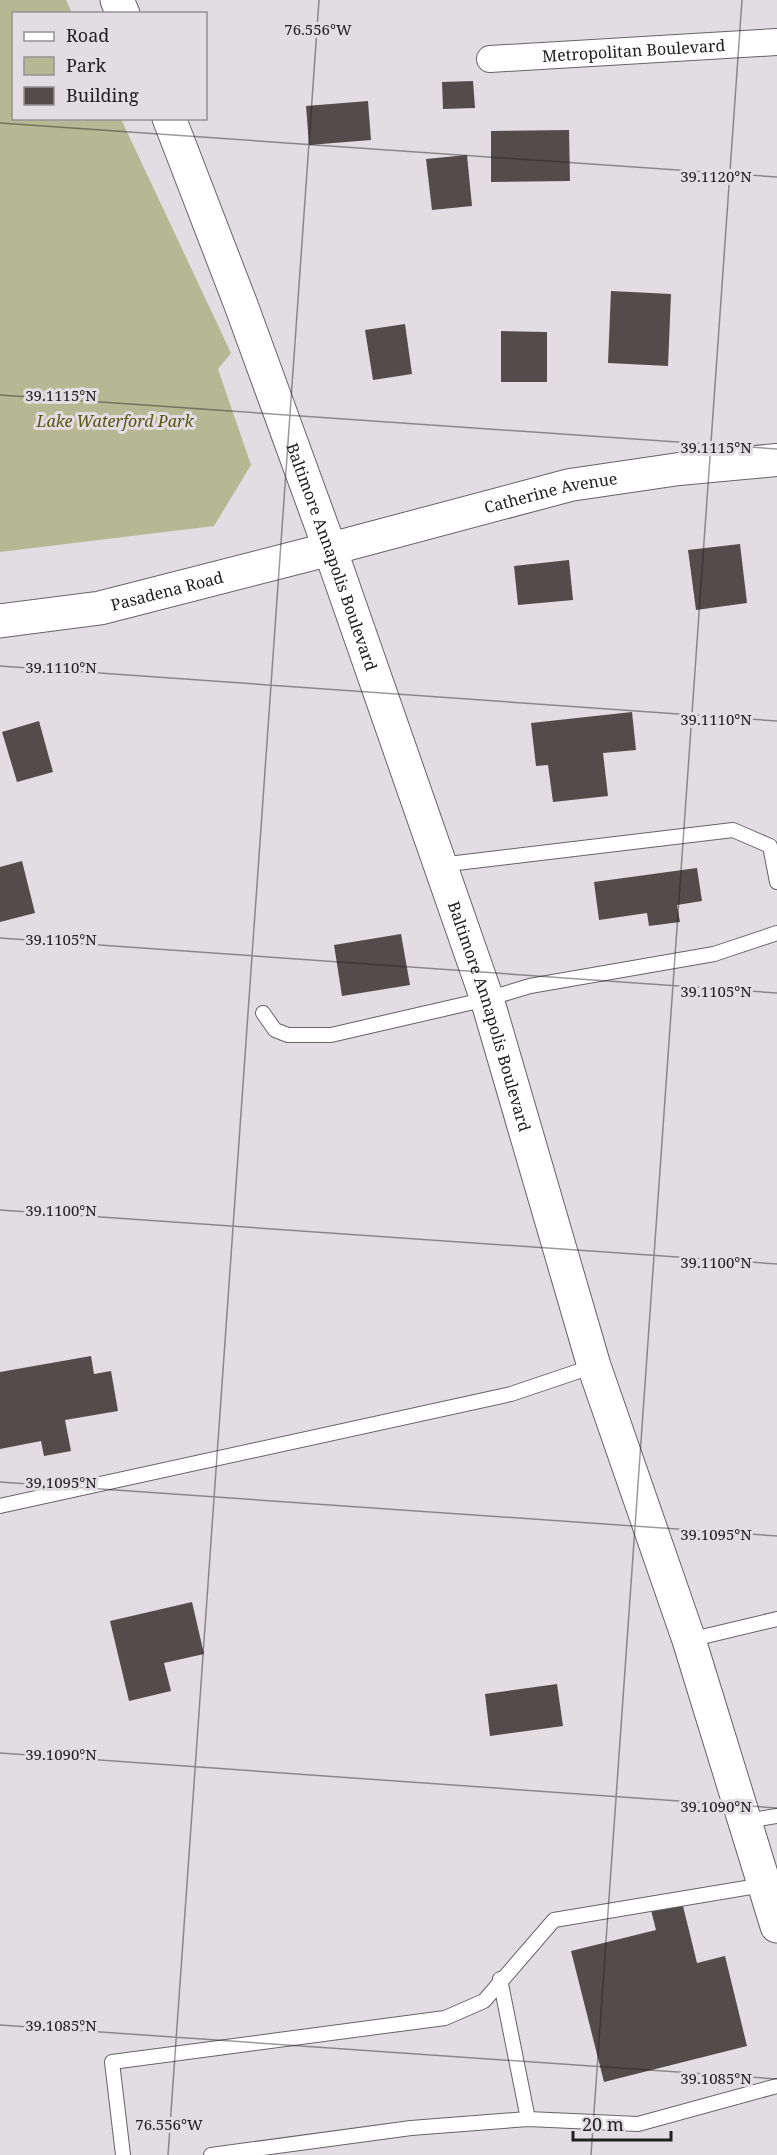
<svg xmlns="http://www.w3.org/2000/svg" width="777" height="2155" viewBox="0 0 777 2155" font-family="'Noto Serif',serif">
<style>
.green{fill:#b6b894}
.building{fill:#524c4b}
.lines{fill:none;stroke-linecap:round;stroke-linejoin:round}
.service-casing{stroke:#676368;stroke-width:16}
.minor-casing{stroke:#676368;stroke-width:28}
.tertiary-casing{stroke:#676368;stroke-width:34}
.secondary-casing{stroke:#676368;stroke-width:35}
.service{stroke:#fff;stroke-width:14}
.minor{stroke:#fff;stroke-width:26}
.tertiary{stroke:#fff;stroke-width:32}
.secondary{stroke:#fff;stroke-width:33}
.ticks{fill:none;stroke:#212021;stroke-width:1.5;stroke-opacity:0.45}
.labels{text-anchor:middle;stroke-width:6;stroke-linejoin:round;paint-order:stroke}
.street-label{font-size:16px;fill:#212021;stroke:#e1dde2}
.park-label{font-size:16px;font-style:italic;fill:#55560e;stroke:#e1dde2}
.ticks-label{font-size:15px;text-anchor:middle;fill:#212021;stroke:#e1dde2;stroke-width:6;stroke-linejoin:round;paint-order:stroke}
</style>
<rect width="100%" height="100%" fill="#e1dde2"/>
<!-- green -->
<polygon class="green" points="0,0 66,0 72,13 14,14 14,118 121,119 231,353 218,369 251,465 214,526 0,552"/>
<!-- building -->
<g class="building">
<polygon points="473,81 475,108 443,109 442,82"/>
<polygon points="368,101 371,140 309,145 306,106"/>
<polygon points="569,130 570,181 491,182 491,131"/>
<polygon points="467,155 472,206 432,210 426,159"/>
<polygon points="611,291 671,294 668,366 608,363"/>
<polygon points="405,324 412,374 373,380 365,330"/>
<polygon points="501,331 547,332 547,382 501,382"/>
<polygon points="740,544 747,603 696,610 688,550"/>
<polygon points="569,560 573,600 518,605 514,566"/>
<polygon points="632,712 636,750 603,753 608,796 553,802 548,765 536,766 531,723"/>
<polygon points="39,721 53,772 17,782 2,732"/>
<polygon points="22,861 35,913 0,922 0,867"/>
<polygon points="697,868 702,901 677,905 680,922 649,926 647,913 599,920 594,882"/>
<polygon points="401,934 410,985 342,996 334,945"/>
<polygon points="91,1356 94,1374 111,1371 118,1411 65,1420 71,1451 44,1456 41,1441 0,1449 0,1372"/>
<polygon points="192,1602 204,1654 164,1663 171,1691 129,1701 110,1621"/>
<polygon points="557,1684 563,1726 490,1736 485,1694"/>
<polygon points="682,1902 697,1963 725,1956 747,2046 604,2082 571,1951 656,1930 651,1910"/>
</g>
<g class="lines">
<defs>
<g id="service">
<polyline points="440,865 733,830 770,846 777,882"/>
<polyline points="263,1013 275,1030 288,1035 331,1035 487,999 530,986 714,954 777,933"/>
<polyline points="0,1506 511,1394 594,1366"/>
<polyline points="689,1640 777,1619"/>
<polyline points="745,1821 777,1816"/>
<polyline points="500,1979 528,2119"/>
<polyline points="123,2155 112,2062 445,2018 484,2001 554,1920 764,1885"/>
<polyline points="211,2155 411,2128 528,2119 638,2124 777,2086"/>
</g>
<g id="minor">
<path id="s1" d="M490,59L777,42"/>
</g>
<g id="tertiary">
<path id="s2" d="M330,549L570,485L679,469L777,460"/>
</g>
<g id="secondary">
<polyline points="117,0 123,14"/>
<path id="s3" d="M169,118L241,305L330,549L487,999L594,1366L689,1640L777,1926"/>
<path id="s4" d="M0,621L100,608L330,549"/>
</g>
</defs>
<!-- service casing -->
<use href="#service" class="service-casing"/>
<!-- minor casing -->
<use href="#minor" class="minor-casing"/>
<!-- tertiary casing -->
<use href="#tertiary" class="tertiary-casing"/>
<!-- secondary casing -->
<use href="#secondary" class="secondary-casing"/>
<!-- service -->
<use href="#service" class="service"/>
<!-- minor -->
<use href="#minor" class="minor"/>
<!-- tertiary -->
<use href="#tertiary" class="tertiary"/>
<!-- secondary -->
<use href="#secondary" class="secondary"/>
</g>
<!-- ticks -->
<path class="ticks" d="M0,123L777,177M0,395L777,449M0,666L777,721M0,938L777,993M0,1210L777,1264M0,1482L777,1536M0,1753L777,1808M0,2025L777,2079M168,2155L319,0M591,2155L742,0"/>
<g class="labels">
<!-- street labels -->
<g class="street-label">
<text dy="6" stroke="none"><textPath href="#s1" startOffset="144">Metropolitan Boulevard</textPath></text>
<text dy="6" stroke="none"><textPath href="#s2" startOffset="228">Catherine Avenue</textPath></text>
<text dy="6" stroke="none"><textPath href="#s3" startOffset="468">Baltimore Annapolis Boulevard</textPath></text>
<text dy="6" stroke="none"><textPath href="#s4" startOffset="170">Pasadena Road</textPath></text>
<text dy="6" stroke="none"><textPath href="#s3" startOffset="954">Baltimore Annapolis Boulevard</textPath></text>
</g>
<!-- park labels -->
<g class="park-label">
<text x="115" y="427">Lake Waterford Park</text>
</g>
</g>
<g class="ticks-label">
<text x="318" y="35">76.556°W</text>
<text x="716" y="182">39.1120°N</text>
<text x="61" y="401">39.1115°N</text>
<text x="716" y="453">39.1115°N</text>
<text x="61" y="673">39.1110°N</text>
<text x="716" y="725">39.1110°N</text>
<text x="61" y="945">39.1105°N</text>
<text x="716" y="997">39.1105°N</text>
<text x="61" y="1216">39.1100°N</text>
<text x="716" y="1268">39.1100°N</text>
<text x="61" y="1488">39.1095°N</text>
<text x="716" y="1540">39.1095°N</text>
<text x="61" y="1760">39.1090°N</text>
<text x="716" y="1812">39.1090°N</text>
<text x="61" y="2031">39.1085°N</text>
<text x="716" y="2084">39.1085°N</text>
<text x="169" y="2130">76.556°W</text>
</g>
<!-- legend -->
<rect x="12" y="12" width="195" height="108" fill="#e1dde2" stroke="#949195" stroke-width="1.5"/>
<rect x="24" y="32" width="30" height="9" fill="#ffffff" stroke="#949195" stroke-width="1.5"/>
<text x="66" y="42" font-size="18" fill="#212021">Road</text>
<rect x="24" y="57" width="30" height="18" fill="#b6b894" stroke="#949195" stroke-width="1.5"/>
<text x="66" y="72" font-size="18" fill="#212021">Park</text>
<rect x="24" y="87" width="30" height="18" fill="#524c4b" stroke="#949195" stroke-width="1.5"/>
<text x="66" y="102" font-size="18" fill="#212021">Building</text>
<!-- scale -->
<path d="M573 2131v9h98v-9" fill="none" stroke="#212021" stroke-width="3"/>
<text x="582" y="2131" font-size="18" fill="#212021" stroke="#e1dde2" stroke-width="4.5" paint-order="stroke">20 m</text>
</svg>
